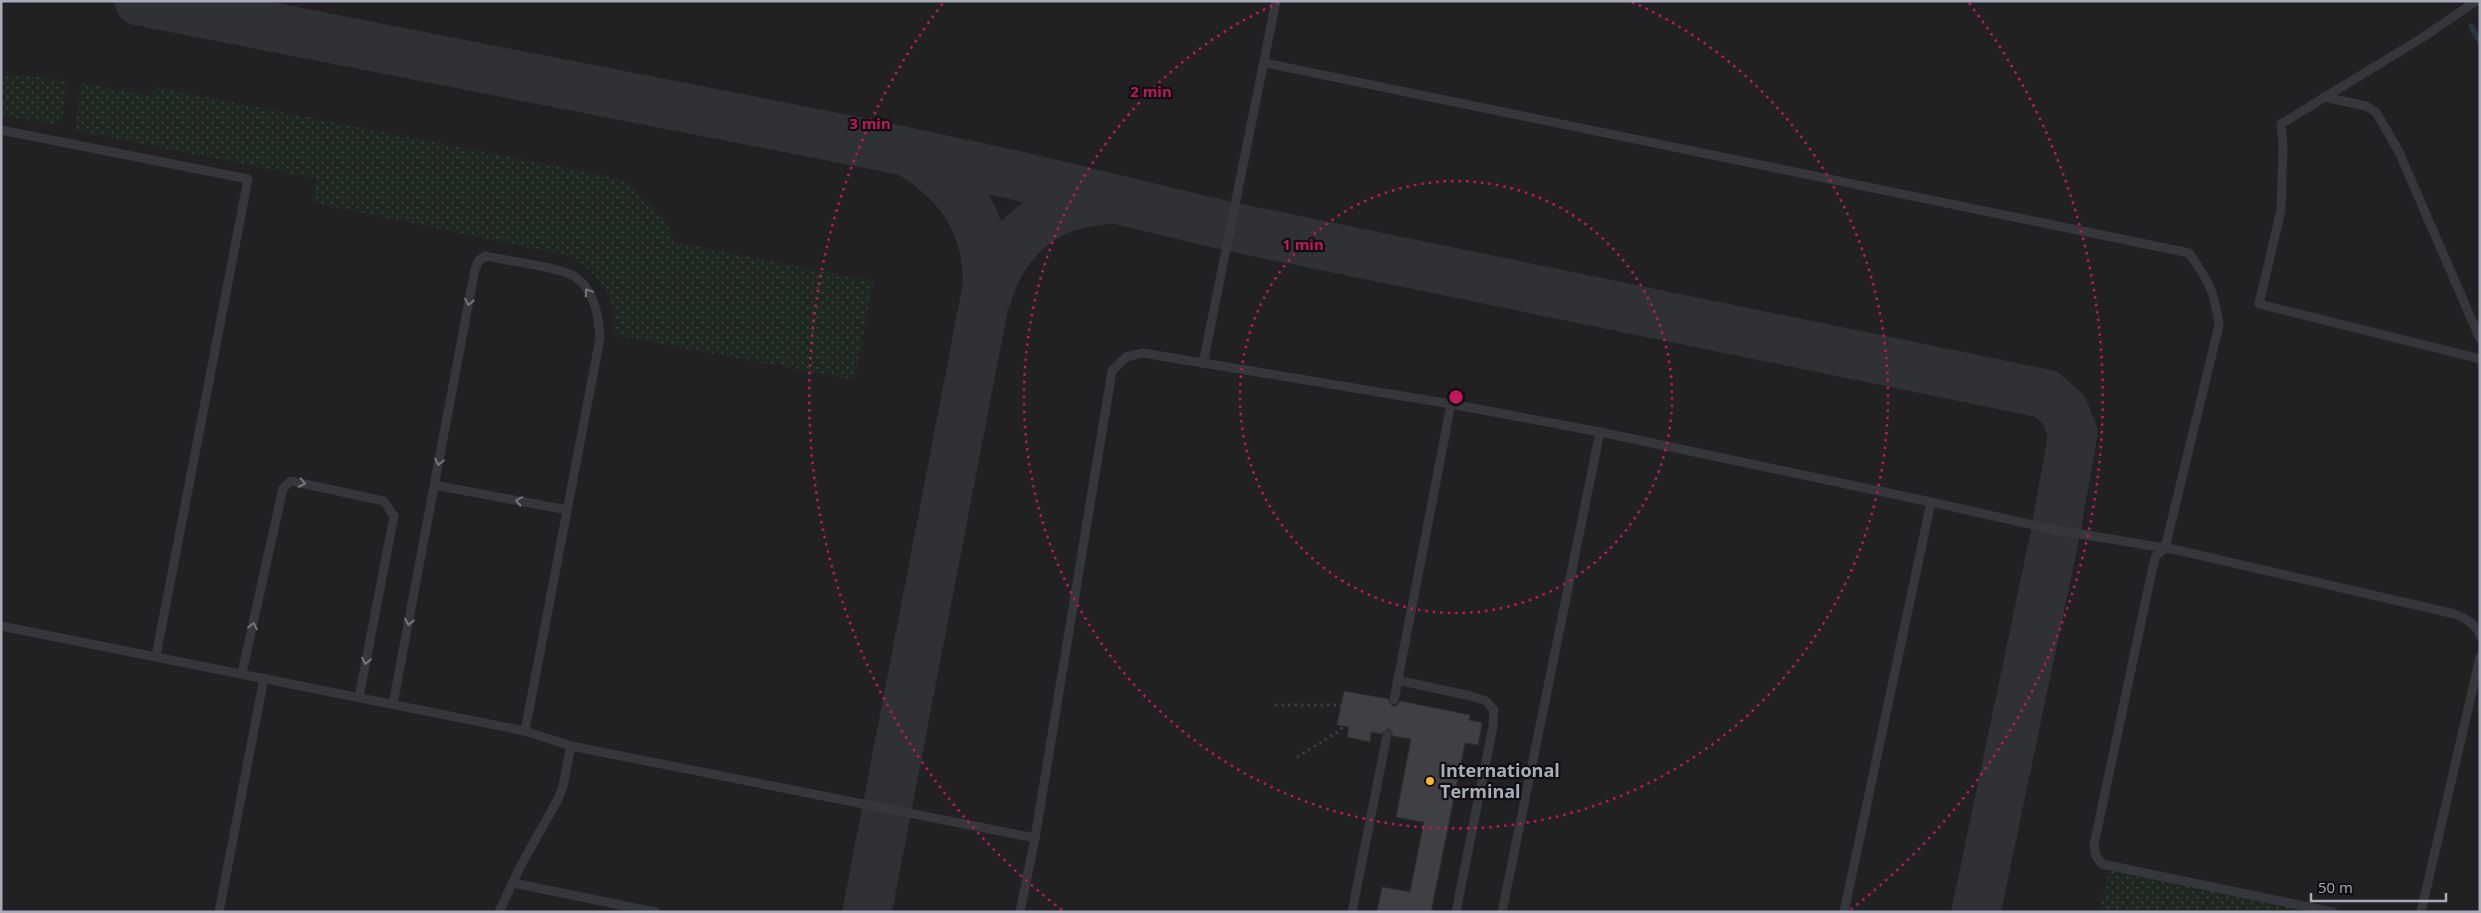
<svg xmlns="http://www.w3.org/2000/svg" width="2481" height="913" viewBox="0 0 2481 913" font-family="'Open Sans',sans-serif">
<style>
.built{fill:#212124}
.grass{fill:url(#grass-dots)}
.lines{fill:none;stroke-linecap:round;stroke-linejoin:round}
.stream{stroke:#2b343b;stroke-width:5.5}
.taxiway{stroke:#303135;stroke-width:49}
.building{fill:#3f4044;stroke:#302f33}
.path{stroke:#3c3e43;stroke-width:3;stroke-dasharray:2.5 4;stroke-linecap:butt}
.lane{stroke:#36373c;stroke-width:9}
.oneway{stroke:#747780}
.ring{fill:none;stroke:#c2185b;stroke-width:2.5;stroke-dasharray:2.5 5}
.poi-dot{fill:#f3b832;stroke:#101012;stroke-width:2}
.labels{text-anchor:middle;stroke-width:4.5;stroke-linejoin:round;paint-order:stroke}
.poi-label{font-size:18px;font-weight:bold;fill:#a7acb8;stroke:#101012;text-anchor:start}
.centre{fill:#c2185b;stroke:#101012;stroke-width:2.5}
.ring-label{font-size:15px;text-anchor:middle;font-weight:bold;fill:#c2185b;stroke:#101012;stroke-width:4.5;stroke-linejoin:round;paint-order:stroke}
</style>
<defs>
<pattern id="grass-dots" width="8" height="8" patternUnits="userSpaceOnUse" patternTransform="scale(1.25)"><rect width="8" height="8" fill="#1f2721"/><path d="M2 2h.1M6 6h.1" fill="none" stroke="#3d443f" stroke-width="1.8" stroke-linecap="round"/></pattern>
</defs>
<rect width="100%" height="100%" fill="#151517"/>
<!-- built -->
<rect class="built" x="1" y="1" width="2479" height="911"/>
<!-- grass -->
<g class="grass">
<polygon points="17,74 67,81 61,126 1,115 1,75"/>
<path d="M81,83L152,96L155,87L616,178C646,193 662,212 675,242L873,281L855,380L615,335C616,295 604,281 574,257L312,202L317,179L75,130Z"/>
<polygon points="2110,865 2333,912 2100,912"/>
</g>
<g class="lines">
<!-- stream -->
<polyline class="stream" points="2471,26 2480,42"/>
<!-- taxiway -->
<g class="taxiway">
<polyline points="139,1 880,146 1019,176 1232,227 2046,394 2064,410 2073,433 2056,530 1976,912"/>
<path d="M987,297C998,255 1030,216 1075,205C1086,202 1098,201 1109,199"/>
<path d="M867,912L987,288C989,228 963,186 913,155"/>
</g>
</g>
<!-- building -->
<polygon class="building" points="1344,691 1388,699 1392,706 1396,706 1400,701 1470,715 1469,720 1482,723 1478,745 1465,743 1431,912 1377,912 1382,887 1410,892 1424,822 1396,817 1411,739 1393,736 1391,731 1388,729 1381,734 1371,732 1370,742 1347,737 1349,727 1337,725"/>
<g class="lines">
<!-- path -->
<g class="path">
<polyline points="1275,705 1341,705"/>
<polyline points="1469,738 1472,725 1478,726 1477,729"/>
<polyline points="1297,757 1341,730 1342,726"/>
</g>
<!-- lane -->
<g class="lane">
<polyline points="2476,1 2425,36 2281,124 2283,147 2281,210 2259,304 2480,359"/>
<path d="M1265,63L2189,253C2209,282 2214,290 2219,325L2165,548L2156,556L2153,566L2094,845L2096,856L2102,864L2333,912"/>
<polyline points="2324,97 2366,106 2376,112 2399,152 2480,339"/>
<polyline points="1,130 248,179 156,656"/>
<polyline points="1203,364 1276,1"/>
<polyline points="1451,404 1600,432 1502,912"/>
<polyline points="1600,432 1931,502 1844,912"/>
<polyline points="434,485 567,510"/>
<path d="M1931,502L2056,530L2177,550L2455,614C2466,619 2477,624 2480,636"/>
<polyline points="1,626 525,731 571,746 1035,838"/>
<polyline points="242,673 283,488 291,481 384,501 394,516 359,697"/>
<polyline points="1397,680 1471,696 1486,701 1494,710 1493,726 1456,912"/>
<path d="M393,704L475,269L479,260L486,256C506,261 563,267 577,278C595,292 599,317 600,338L525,731"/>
<polyline points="513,883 655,912"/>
<polyline points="219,912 264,678"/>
<polyline points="499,912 520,867 558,799 563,786 571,746"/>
<polyline points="1020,912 1035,838 1112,371 1126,357 1143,353 1451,404 1394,700"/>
<polyline points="1352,912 1387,735"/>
<polyline points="2421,912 2480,657"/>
</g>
</g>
<!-- one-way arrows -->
<defs><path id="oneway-chevron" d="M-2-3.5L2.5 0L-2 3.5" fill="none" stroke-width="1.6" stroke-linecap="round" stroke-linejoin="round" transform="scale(1.25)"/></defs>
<g class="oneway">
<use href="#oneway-chevron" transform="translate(588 292) rotate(-124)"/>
<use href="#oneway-chevron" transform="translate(469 302) rotate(101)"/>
<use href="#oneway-chevron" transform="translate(439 462) rotate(101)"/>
<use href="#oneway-chevron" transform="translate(302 483) rotate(12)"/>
<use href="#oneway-chevron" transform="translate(519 501) rotate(-169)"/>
<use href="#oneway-chevron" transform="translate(409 622) rotate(101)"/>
<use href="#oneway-chevron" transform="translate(253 626) rotate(-78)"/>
<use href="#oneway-chevron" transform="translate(366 661) rotate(101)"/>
</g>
<!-- distance rings -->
<g class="ring">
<circle cx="1456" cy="397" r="216"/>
<path d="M1632 2A432 432 0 1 1 1280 2"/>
<path d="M1062 910A647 647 0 0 1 943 3M1969 3A647 647 0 0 1 1850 910"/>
</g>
<!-- markers -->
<circle class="poi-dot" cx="1430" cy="781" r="5"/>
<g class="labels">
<!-- poi labels -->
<g class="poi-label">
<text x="1440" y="777">International<tspan x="1440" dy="21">Terminal</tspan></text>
</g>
</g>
<circle cx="1456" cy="397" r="8" class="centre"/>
<g class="ring-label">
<text x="1151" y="97">2 min</text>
<text x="870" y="129">3 min</text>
<text x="1303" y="250">1 min</text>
</g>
<!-- border -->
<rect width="2481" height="913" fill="none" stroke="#a7acb8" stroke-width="5"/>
<!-- scale -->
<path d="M2311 893v8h135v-8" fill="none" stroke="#a7acb8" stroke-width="2.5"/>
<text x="2318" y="893" font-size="15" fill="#a7acb8" stroke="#101012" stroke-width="4" paint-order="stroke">50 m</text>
</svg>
